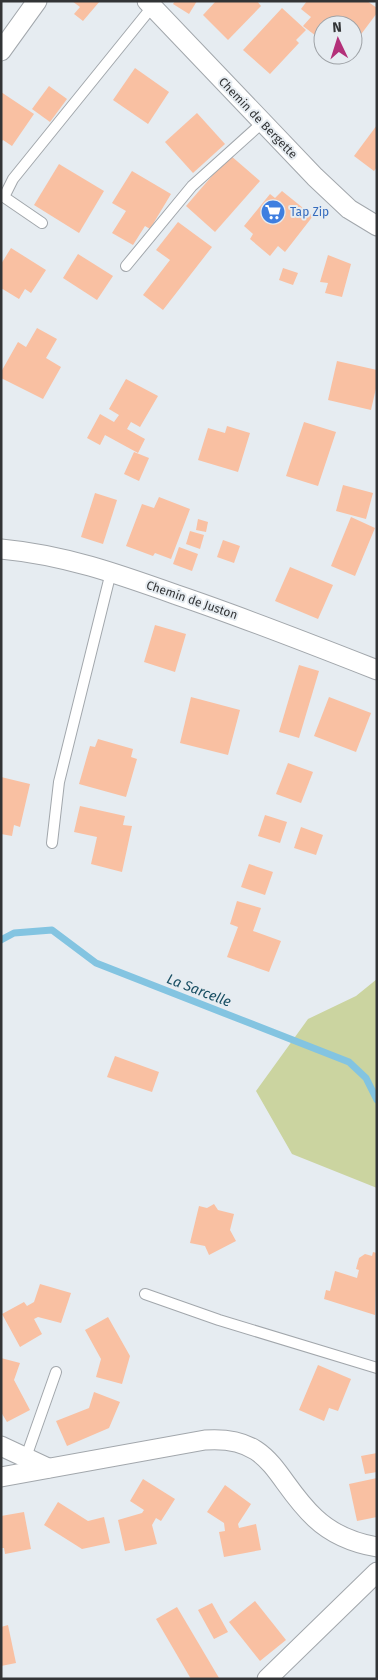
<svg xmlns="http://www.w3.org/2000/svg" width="378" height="1680" viewBox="0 0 378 1680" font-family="'Fira Sans',sans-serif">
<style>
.green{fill:#cbd4a0}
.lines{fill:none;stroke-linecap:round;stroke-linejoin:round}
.stream{stroke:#83c4e1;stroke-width:7}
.building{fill:#f9c0a2}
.service-casing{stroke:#a2a7ac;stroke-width:12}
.minor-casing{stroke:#a2a7ac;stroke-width:21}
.service{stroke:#fff;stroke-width:10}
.minor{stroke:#fff;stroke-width:19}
.labels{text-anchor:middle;stroke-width:4;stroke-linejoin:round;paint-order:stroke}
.street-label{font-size:12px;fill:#323436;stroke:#e6ecf1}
.shop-label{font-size:12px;fill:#366cbe;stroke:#e6ecf1;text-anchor:start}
.water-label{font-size:14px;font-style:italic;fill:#184e62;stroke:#e6ecf1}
</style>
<rect width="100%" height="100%" fill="#e6ecf1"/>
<!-- green -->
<polygon class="green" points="377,979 377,1188 292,1154 256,1091 308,1019 356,996"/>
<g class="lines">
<!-- stream -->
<polyline class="stream" points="1,940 14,933 52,930 96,963 349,1062 366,1078 377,1100"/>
</g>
<!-- building -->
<g class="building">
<polygon points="72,1 100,1 83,21 74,14 80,7"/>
<polygon points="175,1 197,1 189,14 173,4"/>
<polygon points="216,1 257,1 261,6 228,40 203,15"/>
<polygon points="307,1 367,1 377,8 377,13 353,45 353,25 323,25 316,36 303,26 311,17 301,9"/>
<polygon points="282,8 306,30 296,40 299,43 270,74 243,50"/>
<polygon points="135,68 169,92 148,124 113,100"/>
<polygon points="49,86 67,99 50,122 32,109"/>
<polygon points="1,92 34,114 12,146 3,140 1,142"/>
<polygon points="197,113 225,144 193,173 165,142"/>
<polygon points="377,125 377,167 374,171 354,156"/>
<polygon points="230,155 260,181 215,232 186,206"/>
<polygon points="59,164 104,191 79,233 34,205"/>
<polygon points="132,171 171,194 150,229 145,226 133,245 112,233 126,211 112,203"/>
<polygon points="282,191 313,216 285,252 278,246 270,256 250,239 253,234 244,226 270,194 275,198"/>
<polygon points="178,222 212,247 163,310 143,295 170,260 156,250"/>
<polygon points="11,248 46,270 31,293 25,289 19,299 1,288 1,264"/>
<polygon points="78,254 113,276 97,300 63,278"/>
<polygon points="328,255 351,264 342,297 325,293 328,283 320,282"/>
<polygon points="283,268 298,273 293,285 279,280"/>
<polygon points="37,328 57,339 46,358 61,367 43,399 1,378 1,372 18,342 26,347"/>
<polygon points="337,361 377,370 377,384 371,410 328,400"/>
<polygon points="126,379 158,396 140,427 131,422 127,429 145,439 138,453 105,435 100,445 87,438 100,414 114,422 119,415 109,409"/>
<polygon points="304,422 336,432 318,486 286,476"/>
<polygon points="227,426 250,433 238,472 198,460 208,428 225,433"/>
<polygon points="134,452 149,458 139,481 124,474"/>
<polygon points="343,485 373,493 366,519 336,511"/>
<polygon points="95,493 117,500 103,544 81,537"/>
<polygon points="159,497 190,509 171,559 155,553 153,556 126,546 142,504 154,508"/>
<polygon points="351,517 375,528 355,576 331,566"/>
<polygon points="198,519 208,522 206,532 196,530"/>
<polygon points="190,531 204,535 200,549 186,544"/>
<polygon points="223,540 240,546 234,563 217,557"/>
<polygon points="179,547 198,554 192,571 173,564"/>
<polygon points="290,567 333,585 318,619 275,601"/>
<polygon points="155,625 186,634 175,672 144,662"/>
<polygon points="299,665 319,671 299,738 279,732"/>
<polygon points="191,697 240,710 228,755 180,743"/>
<polygon points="329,697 371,713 356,752 314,736"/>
<polygon points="98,739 133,749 131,757 137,759 126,797 79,784 90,746 95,747"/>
<polygon points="288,763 313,772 301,803 276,794"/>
<polygon points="1,777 30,784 20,827 14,825 12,836 1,834"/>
<polygon points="80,806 125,816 123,825 132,826 122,872 91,864 97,837 74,832"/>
<polygon points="265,815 287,822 280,843 258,836"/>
<polygon points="301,827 323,835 316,855 294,848"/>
<polygon points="249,864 273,872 265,895 241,887"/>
<polygon points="237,901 261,908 253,931 281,941 269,972 227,957 238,927 230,924"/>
<polygon points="115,1056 159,1072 152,1092 107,1077"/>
<polygon points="214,1204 218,1210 234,1214 230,1230 236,1241 209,1255 205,1246 190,1243 199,1206 207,1208"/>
<polygon points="373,1252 377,1253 375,1315 324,1299 326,1290 330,1291 335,1271 357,1278 359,1270 356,1269 359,1258 365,1254 372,1256"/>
<polygon points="40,1284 71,1293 61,1323 38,1317 34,1319 42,1334 20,1347 2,1314 24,1302 27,1306 34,1302"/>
<polygon points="108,1317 130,1356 122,1384 96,1377 101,1359 85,1330"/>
<polygon points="1,1358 20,1363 14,1380 30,1410 7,1422 1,1412"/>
<polygon points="318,1365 351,1379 338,1411 329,1408 324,1421 299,1410"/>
<polygon points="94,1392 120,1402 109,1428 67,1446 56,1421 89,1408"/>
<polygon points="377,1453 377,1472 365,1474 361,1456"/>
<polygon points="377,1478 377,1517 357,1521 349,1484"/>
<polygon points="143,1479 175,1499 161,1521 156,1518 152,1525 157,1544 125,1551 118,1520 142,1513 144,1510 130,1501"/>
<polygon points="225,1485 251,1504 238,1524 239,1528 256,1524 261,1550 224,1557 219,1532 225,1531 224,1523 207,1512"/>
<polygon points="58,1502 88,1521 104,1517 110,1543 82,1549 44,1525"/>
<polygon points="24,1512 31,1549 5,1554 4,1548 1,1548 1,1516"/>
<polygon points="255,1601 286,1640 260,1661 229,1622"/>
<polygon points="212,1603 228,1632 214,1639 198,1610"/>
<polygon points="177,1607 219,1678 217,1679 191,1679 156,1619"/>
<polygon points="8,1625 16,1663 1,1666 1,1627"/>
</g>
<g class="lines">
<defs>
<g id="service">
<polyline points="42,223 4,197 13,179 152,7"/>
<polyline points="126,266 192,186 262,123"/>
<polyline points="52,843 59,782 111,572"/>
<polyline points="145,1294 219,1320 377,1368"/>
<polyline points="26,1457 56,1372"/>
</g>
<g id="minor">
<polyline points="147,1 315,177 349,209 377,226"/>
<polyline points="1,51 37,1"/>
<path d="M1,549C65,555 118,574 177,595C245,618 311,644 377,670"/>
<polyline points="1,1446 48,1468"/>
<path d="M1,1477L205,1440C273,1435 274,1480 315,1518C332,1534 354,1543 377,1547"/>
<polyline points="267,1679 377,1572"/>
</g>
</defs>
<!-- service casing -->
<use href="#service" class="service-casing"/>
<!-- minor casing -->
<use href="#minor" class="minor-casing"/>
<!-- service -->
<use href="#service" class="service"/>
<!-- minor -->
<use href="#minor" class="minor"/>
</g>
<!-- icons -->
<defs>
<symbol id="supermarket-disc" viewBox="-11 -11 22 22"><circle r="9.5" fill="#3f7fe0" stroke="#e6ecf1"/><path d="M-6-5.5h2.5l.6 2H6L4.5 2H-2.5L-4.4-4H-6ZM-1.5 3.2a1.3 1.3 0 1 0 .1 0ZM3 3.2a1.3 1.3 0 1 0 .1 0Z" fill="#fff"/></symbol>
</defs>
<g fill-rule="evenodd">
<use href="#supermarket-disc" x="259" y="198" width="28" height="28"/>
</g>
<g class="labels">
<!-- street labels -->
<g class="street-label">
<text transform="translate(258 118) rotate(46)" y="4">Chemin de Bergette</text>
<text transform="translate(192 600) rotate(19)" y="4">Chemin de Juston</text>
</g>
<!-- shop labels -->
<g class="shop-label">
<text x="290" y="216">Tap Zip</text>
</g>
<!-- water labels -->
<g class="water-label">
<text transform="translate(199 990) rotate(21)" y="5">La Sarcelle</text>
</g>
</g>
<!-- border -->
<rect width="378" height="1680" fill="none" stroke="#323436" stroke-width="5"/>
<!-- north arrow -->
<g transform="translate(338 40) rotate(356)"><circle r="24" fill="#e6ecf1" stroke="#9ea2a6"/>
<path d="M0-4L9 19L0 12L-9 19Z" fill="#b33079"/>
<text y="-8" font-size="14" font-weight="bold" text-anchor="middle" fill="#323436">N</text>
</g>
</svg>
